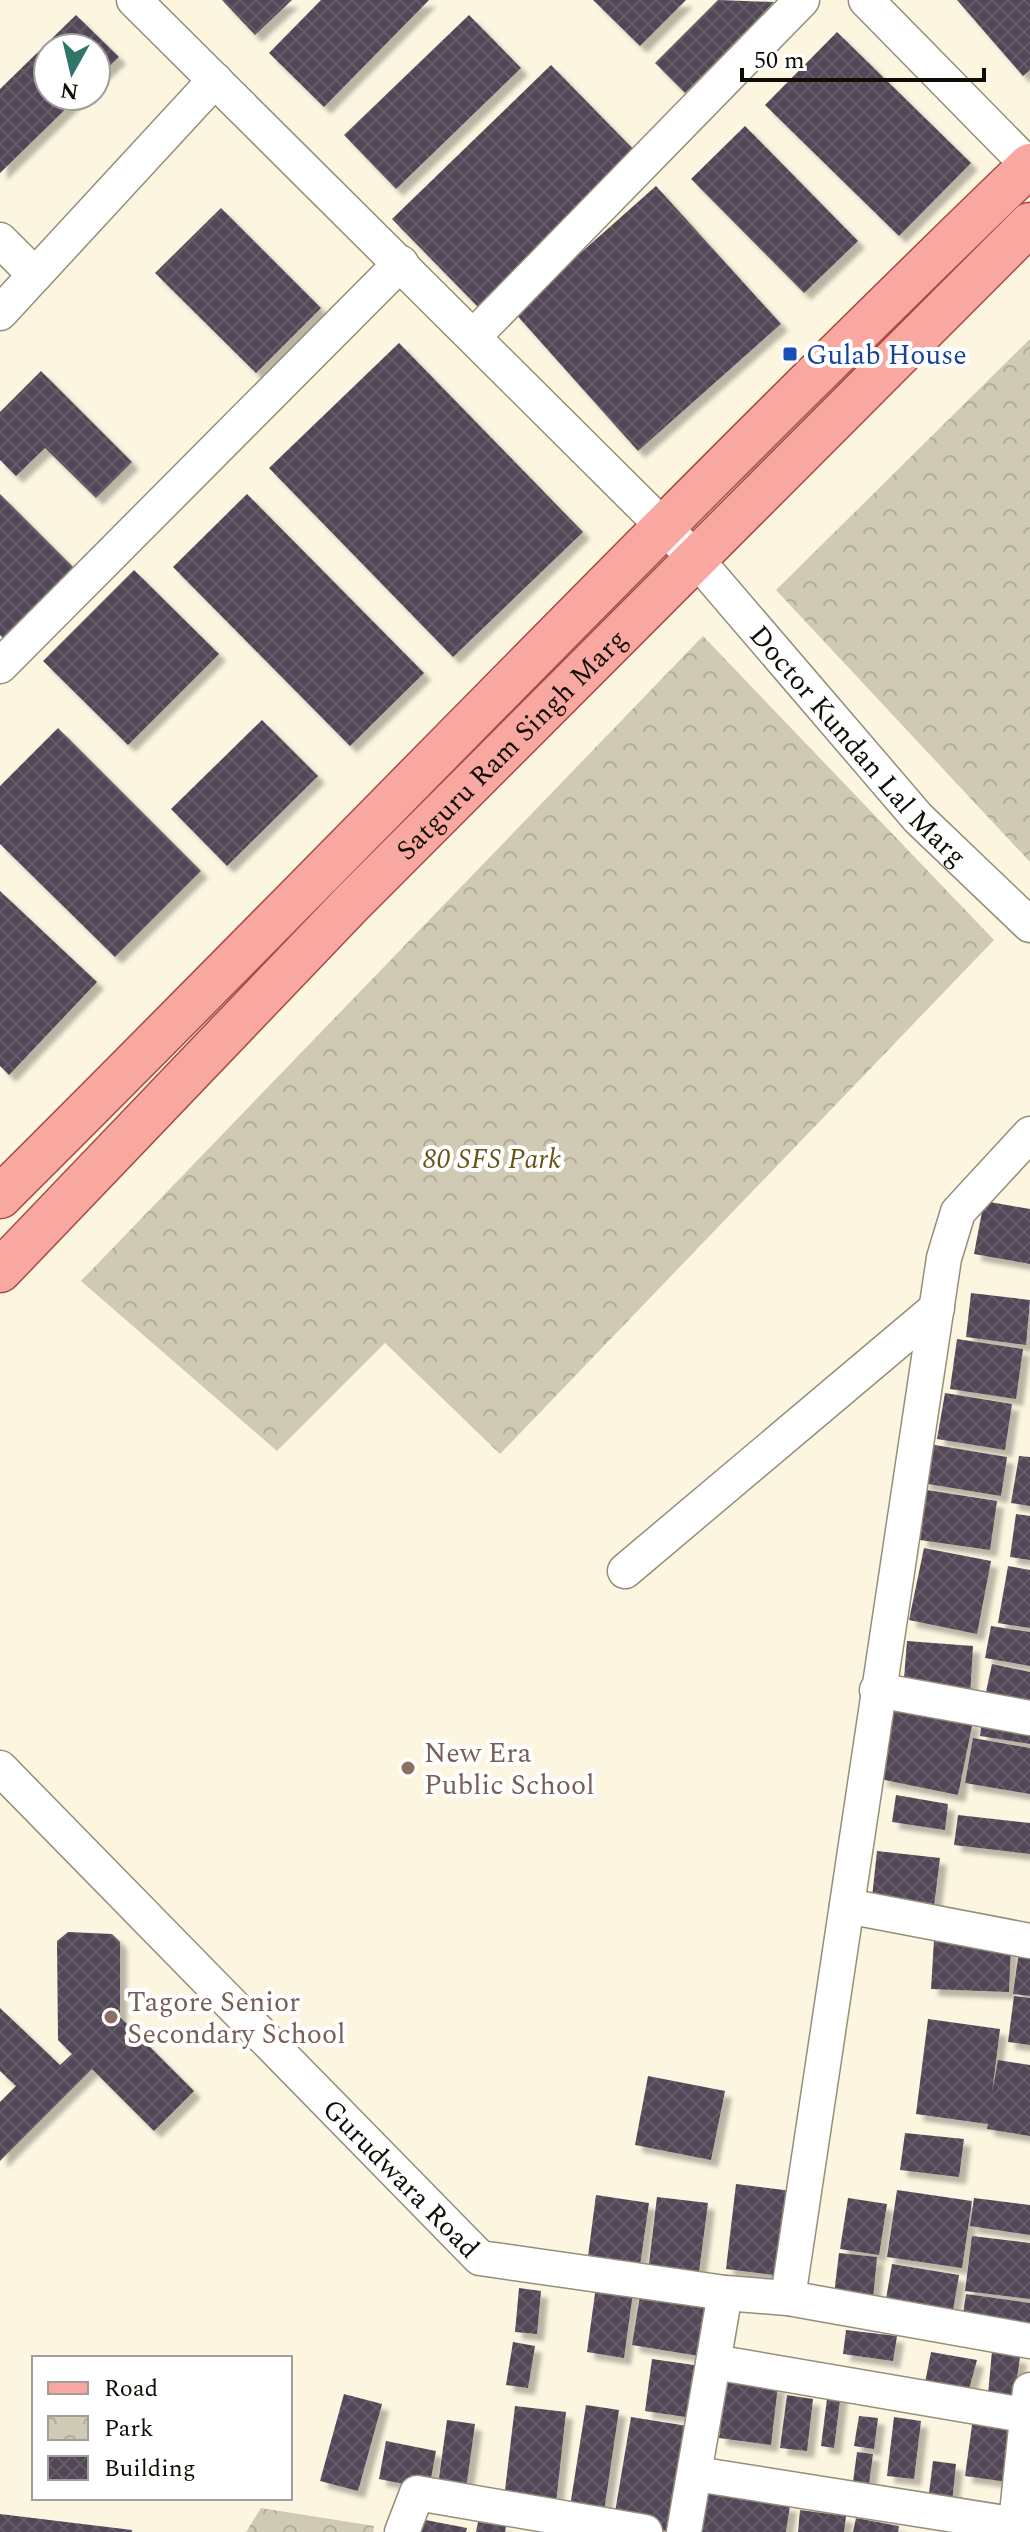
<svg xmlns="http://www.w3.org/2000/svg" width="1030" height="2532" viewBox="0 0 1030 2532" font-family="Spectral,serif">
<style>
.park{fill:url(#park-crowns)}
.building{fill:url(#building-cross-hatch);filter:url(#shadow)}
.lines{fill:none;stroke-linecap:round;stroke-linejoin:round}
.minor-casing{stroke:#948e7a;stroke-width:37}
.major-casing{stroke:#a34c40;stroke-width:45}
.minor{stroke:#fff;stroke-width:34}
.major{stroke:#f8a8a0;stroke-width:42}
.transit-dot{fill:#1a4fb4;stroke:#fff;stroke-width:3}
.education-dot{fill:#8d6e63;stroke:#fff;stroke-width:3}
.labels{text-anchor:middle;stroke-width:8;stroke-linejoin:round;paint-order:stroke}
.transit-label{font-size:28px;fill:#164399;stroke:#fff;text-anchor:start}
.street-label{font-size:28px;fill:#0f0d06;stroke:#fff}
.park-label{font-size:28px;font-style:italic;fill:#665518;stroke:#fff}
.education-label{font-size:28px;fill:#785e54;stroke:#fff;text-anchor:start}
</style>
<defs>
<pattern id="park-crowns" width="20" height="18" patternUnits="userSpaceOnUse" patternTransform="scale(2)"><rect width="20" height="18" fill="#d0cab4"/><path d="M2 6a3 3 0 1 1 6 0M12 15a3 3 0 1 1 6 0" fill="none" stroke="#b1ac99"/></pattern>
<pattern id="building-cross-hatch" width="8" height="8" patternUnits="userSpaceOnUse" patternTransform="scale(2)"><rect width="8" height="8" fill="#514656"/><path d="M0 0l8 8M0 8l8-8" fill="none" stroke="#655c69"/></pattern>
<filter id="shadow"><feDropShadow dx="7" dy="7" stdDeviation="2" flood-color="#0004"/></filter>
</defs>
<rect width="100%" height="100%" fill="#fcf5e0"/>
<!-- park -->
<g class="park">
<polygon points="1030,339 1030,862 776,590"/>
<polygon points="703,636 994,940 500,1454 385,1343 277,1451 81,1281"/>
<polygon points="261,2508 374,2526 373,2532 246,2532"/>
</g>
<!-- building -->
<g class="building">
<polygon points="222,0 292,0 255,35"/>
<polygon points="321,0 429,0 324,107 269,53"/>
<polygon points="593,0 686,0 640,46"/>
<polygon points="718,0 774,2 685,93 655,63"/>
<polygon points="957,0 1030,0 1030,70 1023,76"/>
<polygon points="76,15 119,57 96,79 96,48 48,48 48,96 79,96 0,173 0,89"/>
<polygon points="469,15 521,68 396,189 344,135"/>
<polygon points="837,32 971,163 899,236 765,105"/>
<polygon points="551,65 639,155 480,309 392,219"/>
<polygon points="745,126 858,241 804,293 691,179"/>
<polygon points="656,186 781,324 638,451 514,312"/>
<polygon points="221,208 321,308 256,373 155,273"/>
<polygon points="399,343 583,532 453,657 269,468"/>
<polygon points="41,371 132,462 96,498 45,448 16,476 0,460 0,412"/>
<polygon points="0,494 85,579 14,650 0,635"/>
<polygon points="247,494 424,673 350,746 173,567"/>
<polygon points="134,570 219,654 128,745 43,661"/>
<polygon points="262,720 318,776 227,866 171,809"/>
<polygon points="58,728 201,871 115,957 0,844 0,786"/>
<polygon points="0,891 97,982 9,1075 0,1066"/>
<polygon points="984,1201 1030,1209 1030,1264 974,1254"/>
<polygon points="971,1293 1030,1300 1026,1345 966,1337"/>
<polygon points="957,1339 1023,1349 1016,1399 950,1389"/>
<polygon points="945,1393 1012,1404 1005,1450 937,1439"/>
<polygon points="929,1444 1007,1457 1001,1496 922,1483"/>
<polygon points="1019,1456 1030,1457 1030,1506 1011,1503"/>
<polygon points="927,1490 997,1501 990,1550 920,1540"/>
<polygon points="1016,1514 1030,1516 1030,1560 1010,1557"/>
<polygon points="924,1548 991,1561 977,1634 909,1620"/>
<polygon points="1008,1566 1030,1570 1030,1628 998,1623"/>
<polygon points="991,1626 1030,1632 1030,1666 985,1658"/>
<polygon points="907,1641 973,1646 970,1696 903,1691"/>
<polygon points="992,1664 1030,1672 1030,1711 984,1701"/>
<polygon points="895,1705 973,1721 958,1795 880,1779"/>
<polygon points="982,1720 1030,1727 1030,1744 980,1736"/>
<polygon points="973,1738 1030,1748 1030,1794 965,1783"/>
<polygon points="896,1795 948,1804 945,1830 892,1822"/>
<polygon points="958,1815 1030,1823 1030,1854 954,1845"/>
<polygon points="877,1851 940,1858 933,1914 871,1907"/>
<polygon points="68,1932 112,1934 120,1942 120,2017 194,2091 154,2131 92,2069 0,2161 0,2102 16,2086 0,2071 0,2008 60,2065 72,2054 58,2040 57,1941"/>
<polygon points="934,1940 1011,1944 1009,1992 931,1989"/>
<polygon points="1020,1944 1030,1945 1030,1996 1013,1994"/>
<polygon points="1014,1996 1030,1998 1030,2045 1008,2042"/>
<polygon points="928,2019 1000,2029 992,2093 998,2060 1030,2065 1030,2136 987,2129 988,2124 916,2114"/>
<polygon points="648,2076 725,2091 711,2160 635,2145"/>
<polygon points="905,2133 964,2139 959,2177 900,2170"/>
<polygon points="736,2184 792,2191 781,2276 726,2269"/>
<polygon points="897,2190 972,2201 962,2268 887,2257"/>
<polygon points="596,2195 649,2203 639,2272 587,2264"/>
<polygon points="657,2197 708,2203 698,2279 648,2272"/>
<polygon points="848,2198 887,2204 879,2255 840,2249"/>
<polygon points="974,2198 1030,2205 1030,2235 970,2226"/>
<polygon points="972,2236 1030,2243 1030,2299 965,2291"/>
<polygon points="839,2253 877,2257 872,2309 833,2303"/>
<polygon points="892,2264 959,2275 952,2316 885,2305"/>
<polygon points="597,2279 634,2285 624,2358 587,2352"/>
<polygon points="642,2283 709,2294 699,2356 632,2345"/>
<polygon points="519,2288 541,2291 537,2334 515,2332"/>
<polygon points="966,2294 1030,2303 1030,2330 962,2320"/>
<polygon points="846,2330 897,2336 893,2361 843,2354"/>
<polygon points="513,2342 535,2346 528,2388 506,2385"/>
<polygon points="992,2351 1020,2357 1014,2398 988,2394"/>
<polygon points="931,2352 977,2360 969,2389 925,2383"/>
<polygon points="652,2359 701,2366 693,2418 645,2411"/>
<polygon points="726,2378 778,2385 771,2445 719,2438"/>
<polygon points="828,2391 841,2392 834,2448 821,2446"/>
<polygon points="344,2394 382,2404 358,2491 320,2481"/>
<polygon points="787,2395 813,2399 807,2451 780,2448"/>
<polygon points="586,2405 619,2410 603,2518 569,2513"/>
<polygon points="515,2406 566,2412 555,2512 503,2507"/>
<polygon points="859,2416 878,2418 874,2449 854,2446"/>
<polygon points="631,2417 694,2427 676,2532 613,2524"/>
<polygon points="894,2417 921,2421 914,2479 887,2476"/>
<polygon points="973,2418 1022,2425 1015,2483 965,2476"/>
<polygon points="447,2420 475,2424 466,2489 438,2485"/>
<polygon points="386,2441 436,2451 429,2489 379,2479"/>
<polygon points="857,2452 873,2454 869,2484 853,2482"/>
<polygon points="933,2461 956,2464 951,2512 927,2509"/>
<polygon points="699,2493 790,2505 786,2532 694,2532"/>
<polygon points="800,2510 846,2516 844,2532 798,2532"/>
<polygon points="0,2514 132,2530 132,2532 0,2532"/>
<polygon points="410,2517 467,2528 466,2532 407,2532"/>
<polygon points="856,2518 899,2526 898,2532 853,2532"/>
<polygon points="478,2522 506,2526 505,2532 476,2532"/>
</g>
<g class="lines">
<defs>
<g id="minor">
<path id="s1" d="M134,0L696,559L918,818L1030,925"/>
<polyline points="866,0 1029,166"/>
<polyline points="0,240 35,275"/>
<polyline points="0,313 215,80"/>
<polyline points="474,336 802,0"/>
<polyline points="0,666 401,263"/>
<polyline points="625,1571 937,1308"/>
<polyline points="877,1690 1030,1718"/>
<path id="s2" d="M0,1768L480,2258L725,2293L788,2298L1030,2341"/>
<polyline points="847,1906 1030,1941"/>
<polyline points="788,2298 944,1258 958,1212 1030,1134"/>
<polyline points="714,2362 1030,2416"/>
<polyline points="696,2474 1030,2527"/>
<polyline points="402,2532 417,2493 645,2532"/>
<polyline points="684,2532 725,2293"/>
<polyline points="1015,2532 1030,2390"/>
</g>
<g id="major">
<path d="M0,1197C345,854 680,502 1030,165"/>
<path id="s3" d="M0,1271L351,904L1030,224"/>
</g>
</defs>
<!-- minor casing -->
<use href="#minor" class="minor-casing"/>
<!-- major casing -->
<use href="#major" class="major-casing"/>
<!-- minor -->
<use href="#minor" class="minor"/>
<!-- major -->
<use href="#major" class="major"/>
</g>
<!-- markers -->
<rect class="transit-dot" x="782" y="346" width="16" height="16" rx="4"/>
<g class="education-dot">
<circle cx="408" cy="1768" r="8"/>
<circle cx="111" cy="2017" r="8"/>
</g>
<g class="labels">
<!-- transit labels -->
<g class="transit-label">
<text x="806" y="364">Gulab House</text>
</g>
<!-- street labels -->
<g class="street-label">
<text dy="10" stroke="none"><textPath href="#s3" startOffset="734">Satguru Ram Singh Marg</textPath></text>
<text dy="10" stroke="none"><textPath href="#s1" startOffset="1040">Doctor Kundan Lal Marg</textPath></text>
<text dy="10" stroke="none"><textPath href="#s2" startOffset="574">Gurudwara Road</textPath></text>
</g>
<!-- park labels -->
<g class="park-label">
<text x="492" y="1168">80 SFS Park</text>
</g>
<!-- education labels -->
<g class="education-label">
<text x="424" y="1762">New Era<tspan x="424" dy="32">Public School</tspan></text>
<text x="127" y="2011">Tagore Senior<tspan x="127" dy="32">Secondary School</tspan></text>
</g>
</g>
<!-- legend -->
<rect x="32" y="2356" width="260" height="144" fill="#ffffff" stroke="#9f9e9b" stroke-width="2"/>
<rect x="48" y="2382" width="40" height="12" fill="#f8a8a0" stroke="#9f9e9b" stroke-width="2"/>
<text x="104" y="2396" font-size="24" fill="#0f0d06">Road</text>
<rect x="48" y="2416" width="40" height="24" fill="url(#park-crowns)" stroke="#9f9e9b" stroke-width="2"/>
<text x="104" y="2436" font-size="24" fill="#0f0d06">Park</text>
<rect x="48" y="2456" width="40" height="24" fill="url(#building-cross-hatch)" stroke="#9f9e9b" stroke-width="2"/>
<text x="104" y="2476" font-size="24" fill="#0f0d06">Building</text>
<!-- north arrow -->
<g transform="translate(72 72) rotate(188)"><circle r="38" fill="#ffffff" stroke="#9f9e9b" stroke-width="2"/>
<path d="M0-6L14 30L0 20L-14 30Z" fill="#30756a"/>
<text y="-12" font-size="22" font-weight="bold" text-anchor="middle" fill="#0f0d06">N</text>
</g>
<!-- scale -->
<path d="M742 68v12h242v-12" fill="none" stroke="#0f0d06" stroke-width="4"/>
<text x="754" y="68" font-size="24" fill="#0f0d06" stroke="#ffffff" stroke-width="6" paint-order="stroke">50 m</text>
</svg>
